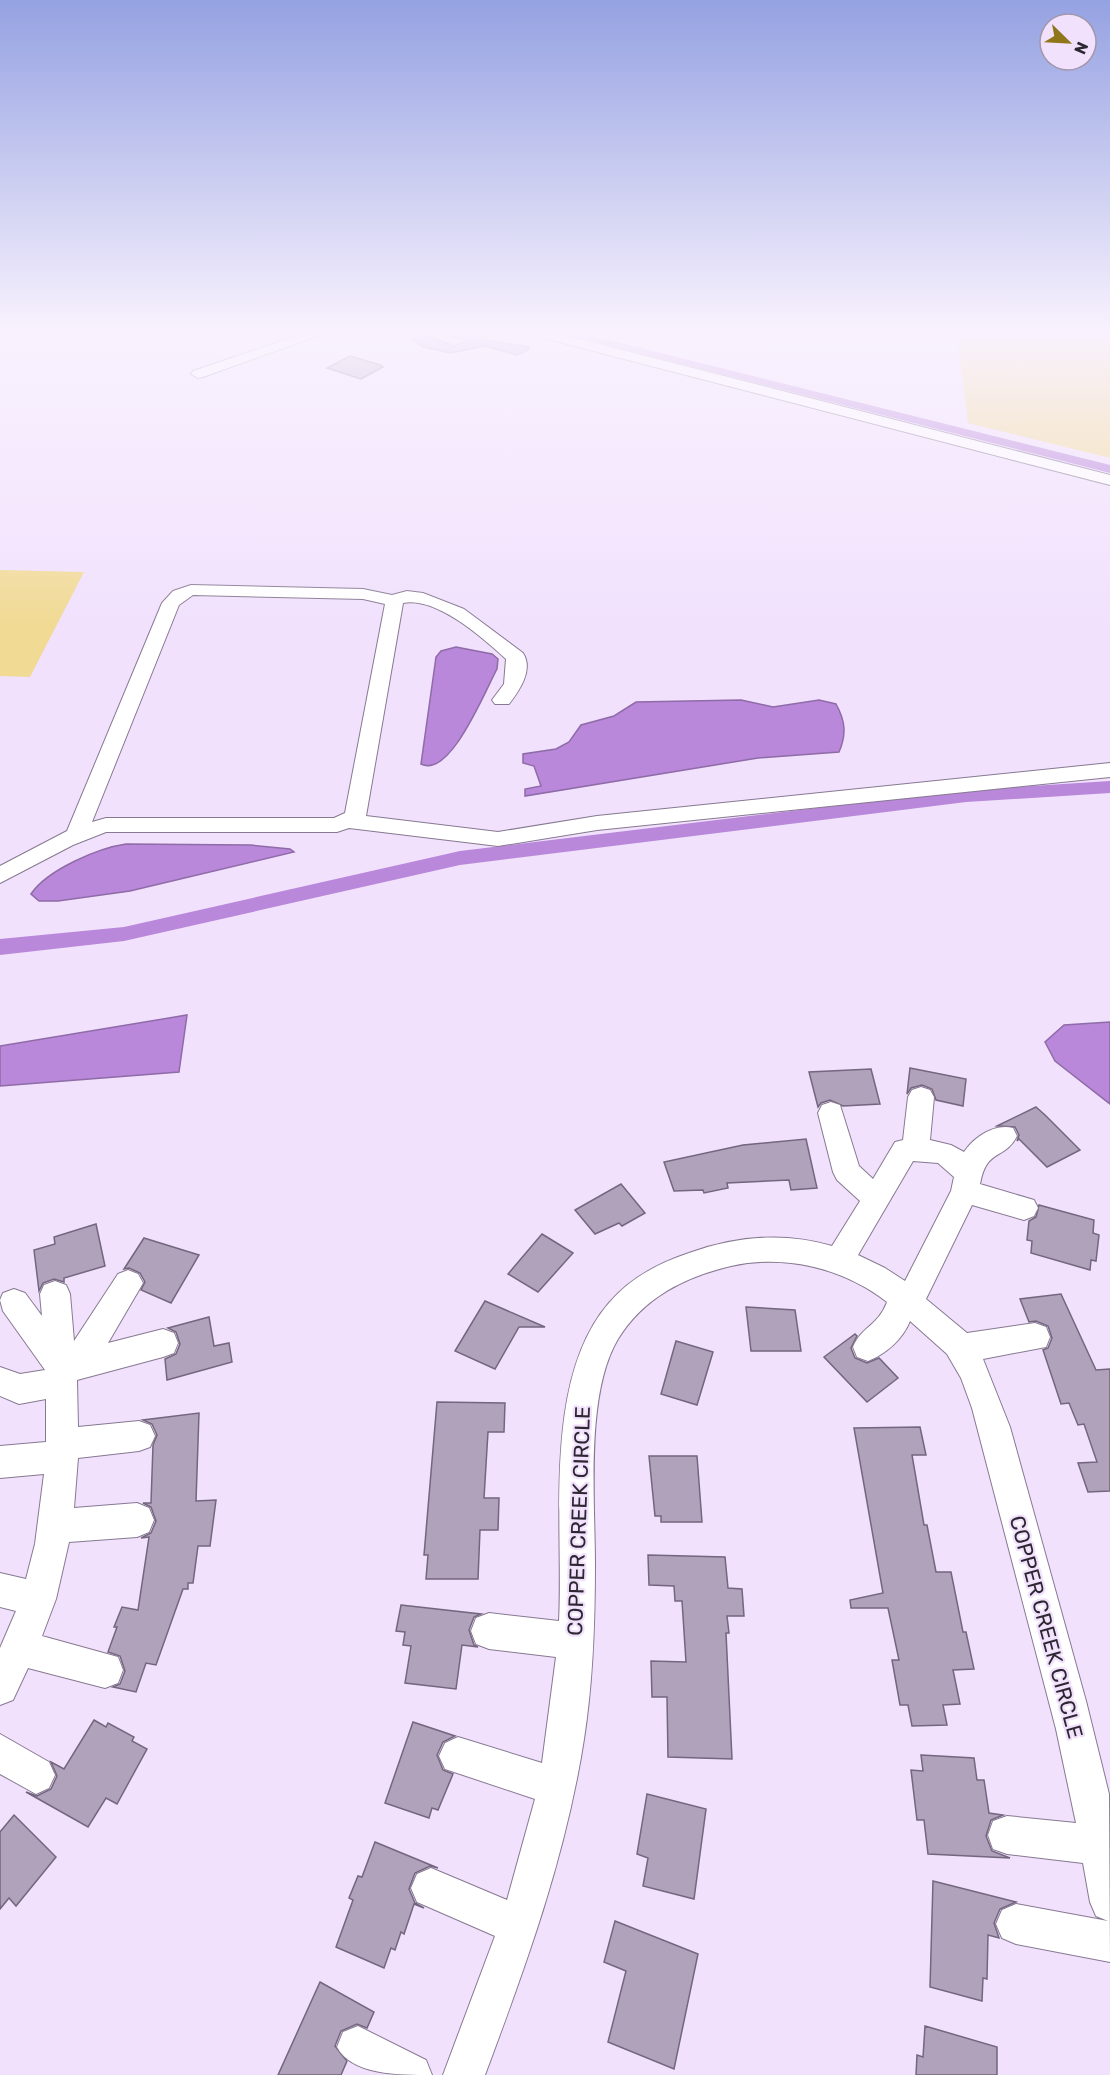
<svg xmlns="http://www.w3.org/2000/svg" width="1110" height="2075" viewBox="0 0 1110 2075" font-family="Rubik,sans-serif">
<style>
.green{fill:#f1da94}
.water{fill:#b988da;stroke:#8f6ba7;stroke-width:1.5}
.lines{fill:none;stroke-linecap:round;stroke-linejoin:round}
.canal{fill:#b988da;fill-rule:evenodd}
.building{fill:#b1a2bb;stroke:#74667e;stroke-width:1.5}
.minor-casing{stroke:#877991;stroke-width:2}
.minor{fill:#fff;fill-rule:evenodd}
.labels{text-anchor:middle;stroke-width:4.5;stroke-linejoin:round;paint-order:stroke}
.near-street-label{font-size:21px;fill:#2d2731;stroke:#f1e1fd}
</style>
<rect width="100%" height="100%" fill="#f1e1fd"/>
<!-- green -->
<g class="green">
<polygon points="957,334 1110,334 1110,458 968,423"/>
<polygon points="0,570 84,572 30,677 0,676"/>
</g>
<!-- water -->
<g class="water">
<path d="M419,334H469L473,339L478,336C493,344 512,343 529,347L528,350L517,355L484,346L451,353L423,347L413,340L415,335L431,337L455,346L467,340L443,335Z"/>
<path d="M456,647L492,654L498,659L497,669C485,691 450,779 421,764L436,657L441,651Z"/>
<path d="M741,700L773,707L819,700L836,704C845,720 847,734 839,752L758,758L525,796V789L541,786L534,766L523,763V754L556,749L569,742L581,725L614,716L636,702Z"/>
<path d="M126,844L250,845L290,849L294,852L130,891L58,901H39L31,894C47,870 98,848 126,844Z"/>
<polygon points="187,1015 179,1072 0,1086 0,1046"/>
<polygon points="1110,1022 1110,1104 1055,1061 1045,1042 1064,1025"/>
</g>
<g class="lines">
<!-- canal -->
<g class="canal">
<polygon points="564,334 585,334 1110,465 1110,473"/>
<polygon points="1110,781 1110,793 966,802 460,865 124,941 0,955 0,939 124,927 460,851 966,790"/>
</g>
</g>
<!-- building -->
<g class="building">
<polygon points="350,356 380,365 383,367 361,379 327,368"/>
<polygon points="910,1068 966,1079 963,1106 936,1100 932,1089 922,1085 911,1088 907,1094"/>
<polygon points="871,1069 880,1104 843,1106 830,1100 821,1103 818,1107 809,1072"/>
<polygon points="1036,1107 1045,1115 1080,1150 1047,1167 1019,1139 1017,1141 1019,1135 1015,1127 997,1126"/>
<polygon points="806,1139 817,1188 791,1190 789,1180 727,1183 728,1188 704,1193 703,1190 674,1191 664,1162 743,1145"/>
<polygon points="621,1184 645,1213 622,1226 619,1223 595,1234 575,1210"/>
<polygon points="1039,1205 1094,1220 1093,1233 1099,1235 1096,1261 1091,1260 1090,1270 1031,1253 1032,1241 1027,1240 1029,1221 1036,1217"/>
<polygon points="96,1224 105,1266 64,1278 64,1282 54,1279 43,1283 39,1291 34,1250 55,1244 54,1237"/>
<polygon points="542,1234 573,1253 538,1292 508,1274"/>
<polygon points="144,1238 199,1255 171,1303 141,1290 145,1282 140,1273 129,1268 124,1269"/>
<polygon points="1061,1294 1096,1370 1110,1369 1110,1491 1088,1492 1078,1463 1097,1462 1084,1424 1078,1425 1069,1403 1061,1404 1043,1350 1048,1348 1052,1338 1048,1326 1036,1321 1029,1322 1020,1299"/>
<polygon points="485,1301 545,1327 519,1327 495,1369 455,1351"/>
<polygon points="746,1307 795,1310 801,1351 751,1351"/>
<polygon points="209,1317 214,1346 229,1343 232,1362 167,1380 165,1359 176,1354 180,1344 176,1332 168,1328"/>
<polygon points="855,1334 857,1336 851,1348 855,1358 867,1363 879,1358 898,1378 867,1402 824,1357"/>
<polygon points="676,1341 713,1352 697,1405 661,1394"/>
<polygon points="437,1402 505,1403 504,1432 488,1432 484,1498 499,1498 498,1530 480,1530 478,1579 426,1579 428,1555 424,1555"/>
<polygon points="199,1413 196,1501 216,1500 210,1546 198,1546 193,1583 188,1583 188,1589 183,1589 156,1665 146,1663 136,1692 113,1687 120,1684 125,1671 120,1656 108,1652 117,1627 114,1627 122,1607 138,1610 149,1537 141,1538 151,1533 156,1521 151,1507 143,1503 151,1503 153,1445 157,1435 152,1424 143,1420"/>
<polygon points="920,1427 926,1455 912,1455 924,1525 927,1525 936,1572 951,1572 963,1632 966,1632 974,1669 953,1670 960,1704 943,1705 947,1725 912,1726 908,1705 900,1705 892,1660 899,1660 888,1608 851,1608 850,1600 883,1593 854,1428"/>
<polygon points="649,1456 697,1456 702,1522 661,1522 661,1516 655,1516"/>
<polygon points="648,1555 725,1557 728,1588 742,1589 744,1616 727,1616 729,1633 726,1633 732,1759 668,1757 667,1697 652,1697 651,1661 686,1662 682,1601 675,1601 674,1586 649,1585"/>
<polygon points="401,1605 481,1614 474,1617 469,1630 474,1645 478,1647 462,1645 456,1689 405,1683 411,1646 403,1645 405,1632 396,1631"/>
<polygon points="94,1720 106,1727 108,1723 134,1737 132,1741 147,1749 117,1804 106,1798 88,1827 26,1792 37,1796 51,1789 57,1776 51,1762 64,1769"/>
<polygon points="413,1722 455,1736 443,1742 437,1755 443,1770 453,1774 438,1810 432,1808 429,1818 385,1803"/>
<polygon points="921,1755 974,1758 977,1780 984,1780 989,1813 1003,1815 991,1820 986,1836 992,1851 1010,1858 928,1854 924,1820 917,1820 911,1770 923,1771"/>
<polygon points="647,1794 706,1809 694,1899 643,1886 648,1858 637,1854"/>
<polygon points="14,1815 56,1857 16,1906 9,1898 0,1909 0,1832"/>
<polygon points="375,1842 438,1868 430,1866 415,1873 409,1889 415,1903 424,1908 414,1904 404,1934 401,1932 395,1950 391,1948 384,1968 336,1947 353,1900 349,1898 358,1876 362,1877"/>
<polygon points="933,1881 1016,1902 1000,1909 994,1923 999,1938 988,1935 987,1979 983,1978 982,2001 930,1987"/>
<polygon points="615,1921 698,1954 674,2069 608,2042 626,1971 604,1962"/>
<polygon points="320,1982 374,2012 367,2028 357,2024 341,2031 335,2046 347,2061 341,2075 278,2075"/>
<polygon points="925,2026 997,2047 997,2075 916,2075 917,2055 923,2057"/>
</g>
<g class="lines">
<defs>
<g id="minor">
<polygon points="302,334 323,334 203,377 198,378 191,374 193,371"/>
<polygon points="537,334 560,334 1110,475 1110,485 539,337"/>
<path d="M191,585L363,589L392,595L407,591L423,593L464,609L523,653C534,670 519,691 509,704H495L492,700L504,684L506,659C483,638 436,596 403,603L366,816L498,832L597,816L1110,763V777L597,830L498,846L349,828L337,832H106L73,845L0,883V866L67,831L162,603L173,591ZM193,595L363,599L385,604L345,813L334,818H106L92,822L179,605Z"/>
<path d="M921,1087L930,1090L934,1097L930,1140L951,1145L964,1152C974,1137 995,1123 1013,1128L1017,1136C1004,1161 987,1147 980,1184L1034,1200L1038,1208L1034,1216L1024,1220L972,1205L926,1299L967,1333L1035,1323L1046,1327L1050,1337L1046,1347L983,1359L1010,1427L1086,1701L1109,1794L1110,1962L1016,1944L1002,1938L996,1924L1002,1910L1016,1904L1108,1921L1096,1916L1090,1902L1083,1863L1007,1854L993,1849L988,1835L993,1821L1007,1816L1076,1823L1056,1729L972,1408L961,1378L947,1354L910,1321C903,1339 886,1354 868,1361L857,1357L853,1347C862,1326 878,1326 887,1302C843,1268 785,1254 731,1266C685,1277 644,1297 618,1339C585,1394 595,1501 595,1564C595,1622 593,1682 584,1739C566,1856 526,1965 485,2075H443L495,1936L417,1902L411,1888L417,1874L431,1868L507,1900L535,1799L445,1769L439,1756L445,1743L458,1737L542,1763L556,1657L489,1649L476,1644L471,1631L476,1618L489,1613L559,1621C564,1526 542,1380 609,1303C630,1278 659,1263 689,1253C736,1236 785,1232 832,1246L860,1201L837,1180L833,1172L818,1113L822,1105L831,1102L840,1105L859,1166L873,1179L895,1142L903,1140L908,1097L912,1090ZM913,1161L938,1163L954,1177L951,1191L905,1281L885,1268L858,1255Z"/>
<polygon points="128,1270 138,1274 143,1283 108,1343 163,1329 174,1333 178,1343 174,1353 163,1357 77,1380 78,1427 139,1421 150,1425 155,1436 150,1447 139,1451 78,1458 74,1508 137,1503 149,1508 154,1520 149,1532 137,1537 69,1542 56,1599 42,1636 118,1657 123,1670 118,1683 105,1688 28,1668 13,1700 0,1705 0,1648 16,1611 0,1607 0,1573 26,1579 35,1544 44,1474 0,1478 0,1446 46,1442 46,1399 19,1404 0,1396 0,1367 20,1374 45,1370 3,1311 0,1300 3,1293 14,1289 25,1293 42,1316 40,1294 44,1285 55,1281 66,1285 70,1294 74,1341 118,1274"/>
<polygon points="0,1734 49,1762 55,1775 49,1788 36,1794 0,1774"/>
<path d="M358,2026L426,2060L432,2075C398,2075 352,2075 337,2047L343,2032Z"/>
</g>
</defs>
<!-- minor casing -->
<use href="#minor" class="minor-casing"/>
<!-- minor -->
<use href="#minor" class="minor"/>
</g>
<!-- sky -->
<linearGradient id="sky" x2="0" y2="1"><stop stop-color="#95a2e2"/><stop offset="0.53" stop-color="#f9f2fe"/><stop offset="1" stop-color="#f9f2fe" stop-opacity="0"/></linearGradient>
<rect width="1110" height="625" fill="url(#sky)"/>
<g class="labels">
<!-- near-street labels -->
<g class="near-street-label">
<text transform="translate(579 1521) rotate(-88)" y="7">COPPER CREEK CIRCLE</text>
<text transform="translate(1046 1627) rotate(75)" y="7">COPPER CREEK CIRCLE</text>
</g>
</g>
<!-- north arrow -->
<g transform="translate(1068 42) rotate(114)"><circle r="28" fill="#f1e1fd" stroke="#a397ab" stroke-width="1.5"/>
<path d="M0-4.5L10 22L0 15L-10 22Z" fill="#90761b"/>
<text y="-9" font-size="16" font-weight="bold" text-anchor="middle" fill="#2d2731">N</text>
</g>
</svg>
